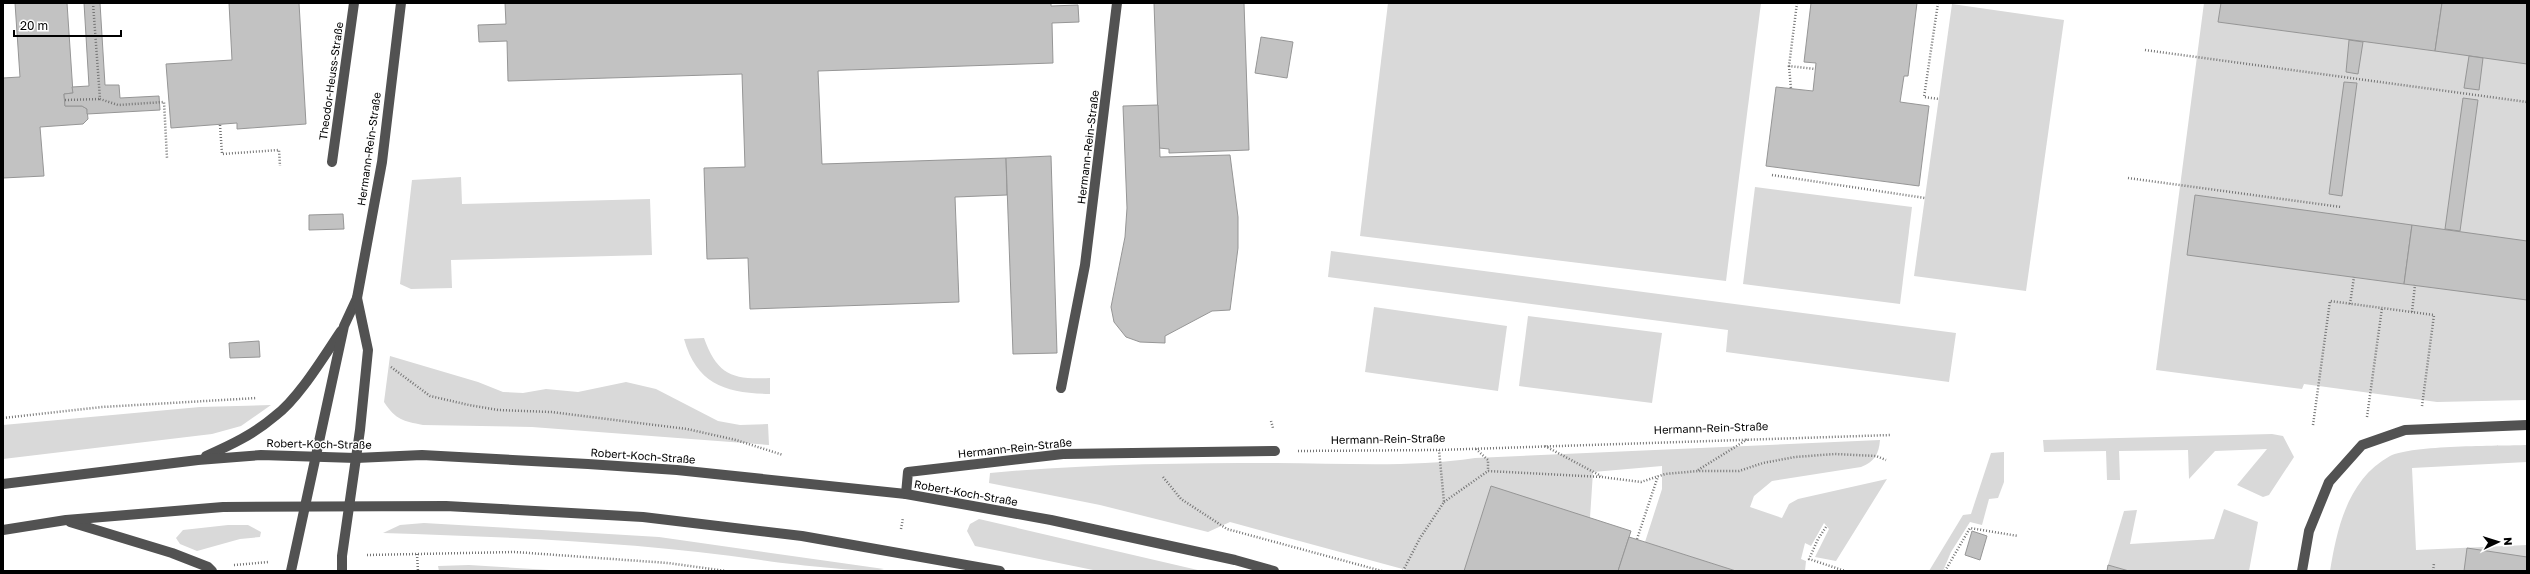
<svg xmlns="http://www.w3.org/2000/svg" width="2530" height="574" viewBox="0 0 2530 574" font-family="'Golos Text',sans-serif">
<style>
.green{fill:#d9d9d9}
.building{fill:#c2c2c2;stroke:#969696}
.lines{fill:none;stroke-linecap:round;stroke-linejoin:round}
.path{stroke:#747474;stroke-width:2.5;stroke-dasharray:1 2;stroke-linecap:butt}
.minor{stroke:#525252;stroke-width:10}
.labels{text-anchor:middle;stroke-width:3;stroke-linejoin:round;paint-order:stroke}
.street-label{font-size:11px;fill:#000;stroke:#fff}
</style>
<rect width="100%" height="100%" fill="#fff"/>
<!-- green -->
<g class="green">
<polygon points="1388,3 1761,3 1726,281 1360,236"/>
<polygon points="2204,3 2527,3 2527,400 2437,402 2304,384 2302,389 2156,370"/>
<polygon points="1952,4 2064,20 2026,291 1914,276"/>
<polygon points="461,177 462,204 650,199 652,255 451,260 452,288 411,289 400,284 412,180"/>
<polygon points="1755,187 1912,207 1900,304 1743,284"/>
<polygon points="1331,251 1956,333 1949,382 1726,352 1728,330 1328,277"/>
<polygon points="1374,307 1507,326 1498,391 1365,372"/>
<polygon points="1528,316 1662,333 1652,403 1519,386"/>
<path d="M704,338C717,375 733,380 770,378V394C726,393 697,385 684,339Z"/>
<path d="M390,356L478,382L503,392L523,393L546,389L578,392L626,382L656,389L718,421L740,425L768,424L769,445L532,427L423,425C403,421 396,420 384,402Z"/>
<polygon points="271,405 241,426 212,434 3,459 3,425 200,407"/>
<polygon points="2272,434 2283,436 2294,457 2269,495 2263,497 2237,485 2267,449 2215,451 2189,479 2188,450 2119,451 2120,480 2107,480 2106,451 2044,452 2043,440"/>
<path d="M1880,440C1879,454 1874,462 1861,467L1772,481L1754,496L1750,507L1782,518L1789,504L1798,499L1887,479L1836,561L1815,557L1829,529L1824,523L1811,546L1805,543L1801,559L1806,561L1805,571H1736L1645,542L1662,489V466L1593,472L1590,518L1464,571H1410L1230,522L1208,532L1100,505L989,483L990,473C1085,464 1181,463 1275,463C1342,463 1409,468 1475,458Z"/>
<path d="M2527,445V462L2412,468L2416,550L2527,545V571H2330C2337,528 2348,479 2390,456C2412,445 2498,446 2527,445Z"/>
<polygon points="2004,452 2004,482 1998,498 1989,499 1982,525 1970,522 1951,552 1943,571 1929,571 1963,515 1971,514 1991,453"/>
<polygon points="2224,509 2258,522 2249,571 2129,571 2108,565 2124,511 2137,510 2130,544 2214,539"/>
<polygon points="979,519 1202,571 1098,571 975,546 967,531 970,524"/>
<path d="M424,523L659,537L884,569C872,574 781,563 761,560C636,542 510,537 383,533L400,525Z"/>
<polygon points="228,525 248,525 261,532 260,537 240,539 197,551 180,544 176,538 183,530"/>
<polygon points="469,565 567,571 439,571 438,566"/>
</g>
<!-- building -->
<g class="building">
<polygon points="15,3 67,3 73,93 64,94 65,106 82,106 87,109 88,119 83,124 40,127 44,176 3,178 3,78 20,77"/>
<polygon points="84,3 100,3 105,85 119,85 120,98 159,96 160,110 87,114 87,109 82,106 65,106 64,94 73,93 72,87 89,86"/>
<polygon points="229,3 299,3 306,124 237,129 237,123 171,128 166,64 232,60"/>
<polygon points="505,3 1051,3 1051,6 1078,5 1079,22 1052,23 1053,63 818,71 822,164 1006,158 1007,195 955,197 959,302 750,309 748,258 707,259 704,168 745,167 742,74 508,81 507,41 479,42 478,25 506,24"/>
<polygon points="1154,3 1244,3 1249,150 1169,153 1169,149 1159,148"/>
<polygon points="1811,3 1917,3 1908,76 1904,76 1900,102 1929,106 1919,186 1766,166 1776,87 1813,91 1816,63 1804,62"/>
<polygon points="2221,3 2442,3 2435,51 2218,22"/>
<polygon points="2442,3 2527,3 2527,64 2435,51"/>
<polygon points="1261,37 1293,42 1287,78 1255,73"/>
<polygon points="2349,40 2363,42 2358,74 2346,72"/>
<polygon points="2469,56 2483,58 2479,90 2464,88"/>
<polygon points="2344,82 2357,83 2342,196 2329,194"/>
<polygon points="2463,98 2478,100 2460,231 2445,229"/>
<polygon points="1158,105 1160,157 1230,155 1238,217 1238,248 1230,310 1212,311 1165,336 1165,343 1140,342 1126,337 1114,322 1111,307 1125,237 1127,208 1123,106"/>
<polygon points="1051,156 1057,353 1013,354 1006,158"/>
<polygon points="2195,195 2412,225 2404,284 2187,255"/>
<polygon points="343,214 344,229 309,230 309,215"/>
<polygon points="2412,225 2527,241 2527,300 2404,284"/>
<polygon points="259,341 260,357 230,358 229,343"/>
<polygon points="1491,486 1631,531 1618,571 1464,571"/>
<polygon points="1972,531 1987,536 1980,560 1965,555"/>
<polygon points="1629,537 1645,542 1736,571 1618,571"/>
<polygon points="2467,548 2527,557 2527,571 2464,571"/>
<polygon points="2108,565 2129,571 2107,571"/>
</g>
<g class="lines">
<!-- path -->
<g class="path">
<polyline points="93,3 100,99 118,105 164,102 167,158"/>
<polyline points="1797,3 1789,66 1815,69"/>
<polyline points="1938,3 1924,97 1939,99"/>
<polyline points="2145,50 2527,102"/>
<polyline points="1789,66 1791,89"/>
<polyline points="65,100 100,99"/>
<polyline points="220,125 222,154 279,150 280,166"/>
<polyline points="1772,175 1925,198"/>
<polyline points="2128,178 2341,207"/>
<polyline points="2350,304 2354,277"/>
<polyline points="2412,312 2415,285"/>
<polyline points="391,367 430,396 469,405 498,410 551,412 687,429 736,440 783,455"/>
<polyline points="2367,417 2382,308"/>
<polyline points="3,418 102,407 257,398"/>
<polyline points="1271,421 1273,428"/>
<polyline points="2313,425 2330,301 2434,315 2422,406"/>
<polyline points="1545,446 1601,476"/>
<polyline points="1476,449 1488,460 1488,471"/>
<polyline points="1298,451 1439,450 1891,435"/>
<polyline points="1698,470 1748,439"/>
<polyline points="1163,477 1181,499 1227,529 1382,571"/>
<polyline points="1444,502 1488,471 1602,477 1641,482 1665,474 1698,471 1739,471 1763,463 1795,457 1835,454 1876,456 1886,460"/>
<polyline points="1826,527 1818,539 1809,559 1845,571"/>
<polyline points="901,529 903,518"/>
<polyline points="1637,539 1658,476"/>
<polyline points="417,554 418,571"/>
<polyline points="367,555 515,552 668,563 726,571"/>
<polyline points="234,565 269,562"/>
<polyline points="1403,571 1420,538 1444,502 1439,450"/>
<polyline points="1945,571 1970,528 2018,536"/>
<polyline points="2433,571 2434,563"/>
</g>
<!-- minor -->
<g class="minor">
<polyline points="332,162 354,3"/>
<polyline points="1061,388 1085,265 1117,3"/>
<path d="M206,456C231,445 254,434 275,416C299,398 324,356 341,331"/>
<polyline points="3,484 198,460 261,455 356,458 422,455 588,464 677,470 906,494 1051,520 1235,560 1274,571"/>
<polyline points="906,494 908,472 1063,454 1275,451"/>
<polyline points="70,522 172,553 208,567 212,571"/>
<polyline points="3,530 66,520 223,507 446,506 643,517 802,536 1000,571"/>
<polyline points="291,571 344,326 357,298 382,162 401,3"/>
<polyline points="342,571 342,556 360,430 368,350 357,298"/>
<polyline points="2302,571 2309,531 2329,482 2362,445 2405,430 2527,425"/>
</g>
</g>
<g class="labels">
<!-- street labels -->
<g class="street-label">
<text transform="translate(331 81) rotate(-82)" y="4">Theodor-Heuss-Straße</text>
<text transform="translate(1088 147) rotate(-83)" y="4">Hermann-Rein-Straße</text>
<text transform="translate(369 149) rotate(-82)" y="4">Hermann-Rein-Straße</text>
<text transform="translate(1711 428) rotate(-2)" y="4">Hermann-Rein-Straße</text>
<text transform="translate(1388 439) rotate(-1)" y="4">Hermann-Rein-Straße</text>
<text transform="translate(319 444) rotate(1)" y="4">Robert-Koch-Straße</text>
<text transform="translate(1015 448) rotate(-6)" y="4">Hermann-Rein-Straße</text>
<text transform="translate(643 456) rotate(4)" y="4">Robert-Koch-Straße</text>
<text transform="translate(966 493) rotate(10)" y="4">Robert-Koch-Straße</text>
</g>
</g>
<!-- border -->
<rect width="2530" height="574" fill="none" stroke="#000000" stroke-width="8"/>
<!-- north arrow -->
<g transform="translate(2498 542) rotate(86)" stroke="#ffffff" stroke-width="3" paint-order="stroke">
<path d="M0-3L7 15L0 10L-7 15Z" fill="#000000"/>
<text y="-6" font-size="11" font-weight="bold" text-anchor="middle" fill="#000000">N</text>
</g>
<!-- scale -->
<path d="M14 30v6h107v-6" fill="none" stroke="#000000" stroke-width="2"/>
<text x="20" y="30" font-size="12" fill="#000000" stroke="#ffffff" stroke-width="3" paint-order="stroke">20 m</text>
</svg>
